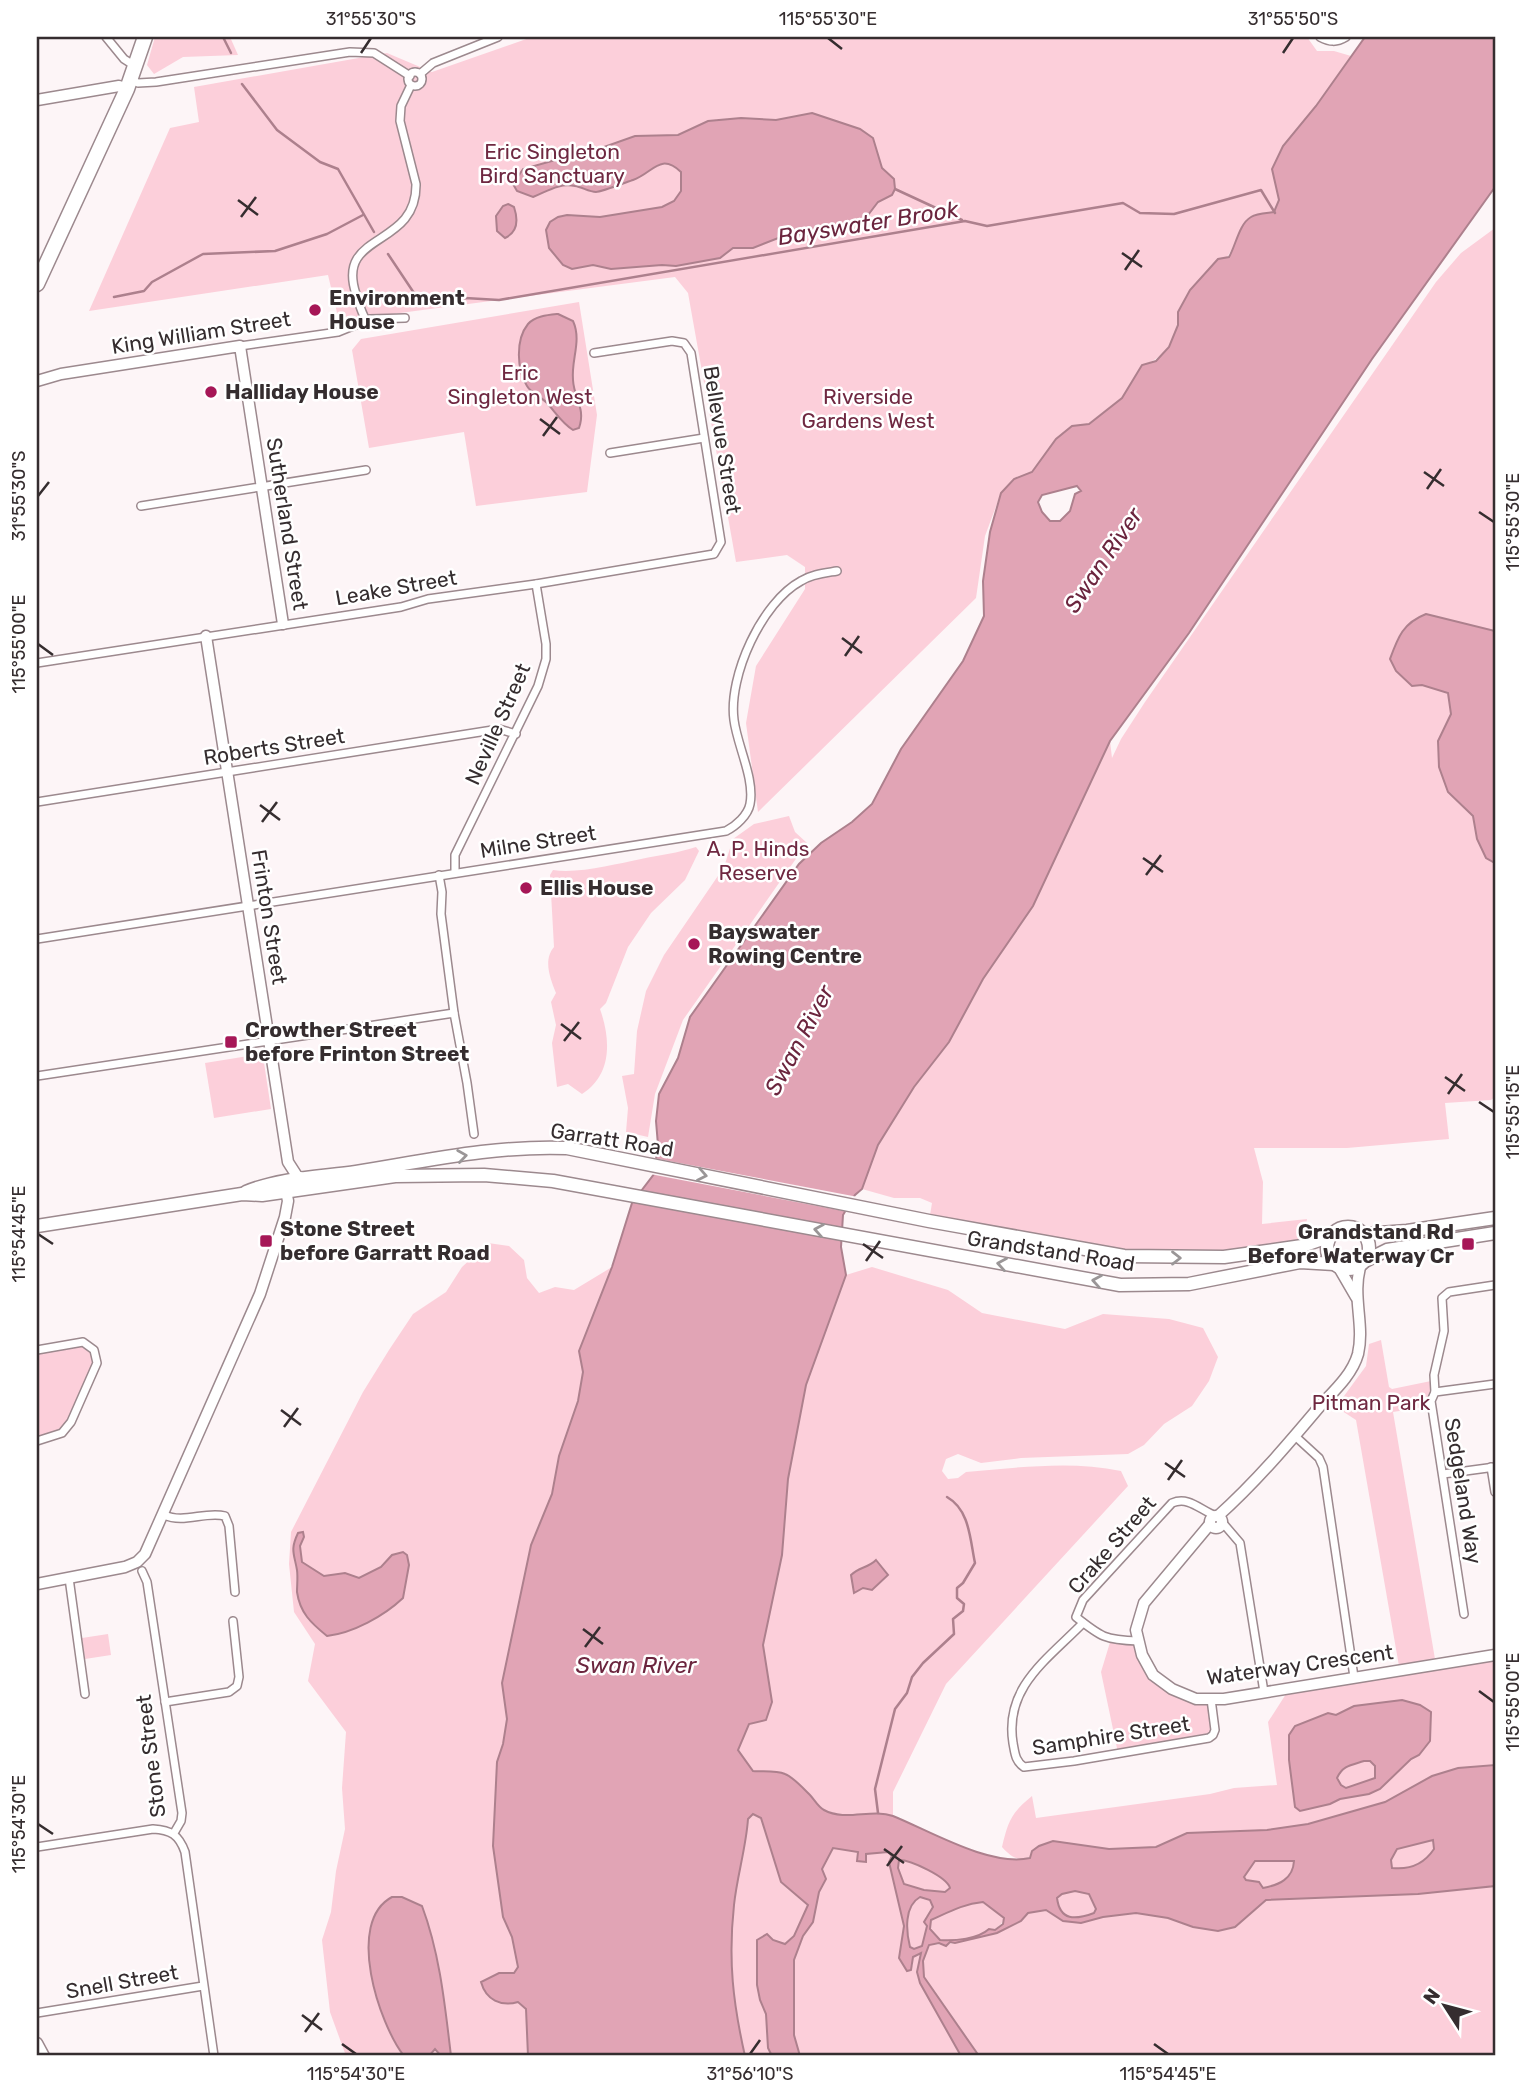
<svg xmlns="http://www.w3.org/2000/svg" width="1532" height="2093" viewBox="0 0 1532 2093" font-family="Rubik,sans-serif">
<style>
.green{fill:#fccfda}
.water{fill:#e1a4b5;stroke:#ad808d;stroke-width:2;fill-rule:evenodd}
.pier{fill:#fdf5f7}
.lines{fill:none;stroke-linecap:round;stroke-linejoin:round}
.stream{stroke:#ad808d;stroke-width:2.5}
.street-casing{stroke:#9c898e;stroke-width:10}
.secondary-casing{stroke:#9c898e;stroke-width:13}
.primary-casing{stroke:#9c898e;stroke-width:15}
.highway-casing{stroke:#9c898e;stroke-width:17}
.street{stroke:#fff;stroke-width:7}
.secondary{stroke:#fff;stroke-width:10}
.primary{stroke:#fff;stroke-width:12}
.highway{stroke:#fff;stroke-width:14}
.oneway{stroke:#9a9697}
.ticks{fill:none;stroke:#352d2f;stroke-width:2.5}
.poi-dot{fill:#a61757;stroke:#fff;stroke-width:2.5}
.labels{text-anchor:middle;stroke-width:5;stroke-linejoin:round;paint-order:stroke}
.park-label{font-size:21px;fill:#6f2841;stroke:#fff}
.poi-label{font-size:21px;font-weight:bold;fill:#352d2f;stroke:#fff;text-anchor:start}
.street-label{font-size:21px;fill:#352d2f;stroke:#fff}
.water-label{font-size:23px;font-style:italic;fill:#6b253e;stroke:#fff}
.neatline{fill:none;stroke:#352d2f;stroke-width:2.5}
.ticks-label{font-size:18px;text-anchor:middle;fill:#352d2f}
</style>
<rect width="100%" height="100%" fill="#fdf5f7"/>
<!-- green -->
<g class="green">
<polygon points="155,37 230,37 238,55 183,57 154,74 147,65"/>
<path d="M532,37H1307L1317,51H1334L1351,56L1316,106L1283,146L1272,169L1279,200L1274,212L1241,229C1230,263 1202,286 1178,312C1178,337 1167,358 1142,365L1122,398L1088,424L1072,426L1056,439L1032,472L1015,479L1001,493L985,536L976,598L758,812L746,723L756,666L805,589V567L787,555L736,562L688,293L675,277L339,321L328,275L89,311L170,128L199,122L194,87L387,53L432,72Z"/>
<polygon points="1495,228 1495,1097 1491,1100 1445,1103 1449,1139 1347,1148 1254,1148 1263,1182 1262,1224 1307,1219 1302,1246 1158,1258 929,1221 932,1203 920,1198 894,1198 862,1189 878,1145 914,1087 949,1042 983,979 1033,906 1110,741 1112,758 1121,739 1145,702 1436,282 1461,253"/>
<polygon points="579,302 597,415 587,492 476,506 464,432 369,448 352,350 361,339"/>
<polygon points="789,816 795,832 807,843 683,1020 655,1094 648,1137 626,1132 628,1108 622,1076 634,1074 637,1031 646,991 664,955 724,867 733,839 754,824"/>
<path d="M696,847L699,851L685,880L651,913L628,947L606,1003L600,1009C611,1040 612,1075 582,1094L568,1084L557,1087L552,1043L556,1025L551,1002L556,993C550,978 543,960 554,947L550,875L553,870C578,874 616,864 641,859C660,855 678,853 696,847Z"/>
<polygon points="260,1054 263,1056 271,1109 214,1118 205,1063"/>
<polygon points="488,1243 509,1246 524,1260 527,1278 539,1293 555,1287 574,1290 612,1267 579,1351 583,1372 578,1401 559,1456 552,1494 531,1545 502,1683 507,1719 503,1744 497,1762 503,1916 512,1937 518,1967 514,1973 499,1973 518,2002 526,2009 528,2056 346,2056 330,2012 322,1940 331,1912 336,1871 345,1829 342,1788 346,1732 308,1681 315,1644 294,1612 289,1564 291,1532 363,1392 389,1350 413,1314 446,1292 462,1267"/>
<path d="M872,1267L948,1290L982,1313L1065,1329L1103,1314L1169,1319L1203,1328L1218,1357L1209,1381L1192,1406L1164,1424L1144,1445L1128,1454L1021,1458L981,1463L958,1454L946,1459L942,1471L948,1479L958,1478L966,1472C1017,1468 1069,1460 1121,1471L1128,1486L946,1684L893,1792V1816C871,1812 849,1819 827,1811C820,1809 816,1802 811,1796C790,1773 782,1774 753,1771L738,1750L749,1724L772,1702L763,1645L782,1555L788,1479L806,1385L846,1275Z"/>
<polygon points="1381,1340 1389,1387 1392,1389 1431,1381 1435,1405 1393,1412 1435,1659 1399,1666 1356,1420 1336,1407 1366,1366 1369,1344"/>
<polygon points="83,1342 97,1363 71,1422 48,1439 37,1442 37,1350"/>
<polygon points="108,1634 111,1655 85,1659 82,1638"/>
<polygon points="1111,1639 1138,1641 1142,1655 1172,1689 1211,1699 1213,1735 1118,1753 1101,1672"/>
<path d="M1495,1661V1765L1458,1768L1432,1776L1385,1802L1308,1824L1267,1830L1187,1833L1156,1847L1109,1849L1053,1841C1033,1855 1022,1870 1002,1847C1008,1822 1011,1813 1032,1796L1036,1818L1210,1794L1234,1788L1277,1785L1268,1722L1286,1694Z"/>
<path d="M753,1814L761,1818L781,1882L808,1905L794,1936L785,1944L773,1940L760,2000L766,2014L768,2048L772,2056H745C733,2003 728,1960 734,1905C737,1876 746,1848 748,1819Z"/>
<path d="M1433,1840L1434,1849C1424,1864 1410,1870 1392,1868L1391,1860L1397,1849Z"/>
<polygon points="833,1848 858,1852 866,1861 866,1854 888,1852 892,1856 889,1862 904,1926 899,1958 907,1971 913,1965 913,1957 921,1953 917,1972 961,2056 800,2056 794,2035 794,1960 803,1936 813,1922 819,1892 826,1879 822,1869"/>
<path d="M899,1859C912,1861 947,1877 950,1888L945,1892L924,1890L904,1884L898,1868Z"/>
<path d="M1255,1861H1295C1292,1880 1280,1885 1263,1888L1256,1881L1246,1880L1244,1877Z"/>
<polygon points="1495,1886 1495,2056 979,2056 924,1977 923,1961 929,1945 955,1943 997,1933 1020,1922 1028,1913 1046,1910 1063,1921 1081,1923 1103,1917 1136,1913 1168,1918 1193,1927 1251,1912 1265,1900 1418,1894"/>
<path d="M1075,1891L1089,1894L1096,1909L1094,1913C1075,1920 1060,1921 1056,1898L1062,1894Z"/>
<path d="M920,1897L930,1900L933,1907L925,1919L927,1926L922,1946L914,1949L910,1947C906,1931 904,1906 920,1897Z"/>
<path d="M984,1902L1004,1918C999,1937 957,1941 940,1940L930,1929L931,1920C949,1912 963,1903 984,1902Z"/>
</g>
<!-- water -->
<g class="water">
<path d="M1365,37H1495V187L1372,359L1189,633L1110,741L1033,906L983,979L949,1042L914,1087L878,1145L862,1189L855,1195L843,1215L841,1247L846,1275L806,1385L788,1479L782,1555L763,1645L772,1702L766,1720L749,1724L738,1750L753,1771C762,1772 776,1770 785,1774C793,1777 803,1788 810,1795C814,1799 818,1807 824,1810C846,1822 871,1808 893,1816C930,1831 990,1867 1030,1858L1032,1851L1039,1846L1053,1841L1109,1849L1156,1847L1187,1833L1267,1830L1308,1824L1385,1802L1432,1776L1458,1768L1495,1765V1886L1418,1894L1266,1900L1235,1927L1218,1931L1193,1927L1168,1918L1136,1913L1103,1917L1081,1923L1063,1921L1046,1910L1028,1913L1021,1921L997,1933L955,1943L950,1942L946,1946L939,1943L929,1945L923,1961L924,1977L979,2056H961L920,1983L917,1972L921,1953L913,1957L911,1970L907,1971L899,1958L904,1926L889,1862L892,1856L888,1852L866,1854V1862L857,1861L858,1852L833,1848L822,1869L826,1879L819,1892L813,1922L803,1936L794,1960V2035L800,2056H772L768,2048L766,2014L760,2000L757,1985V1940L767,1934L773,1940L785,1944L794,1936L808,1905L781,1882L761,1818L753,1814L748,1819C746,1848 737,1876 734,1905C728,1960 733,2003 745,2056H528L526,2009L518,2002C501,2007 486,2000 481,1982L499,1973H514L518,1967L512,1937L503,1917L493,1846L497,1762L503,1744L507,1719L502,1683L531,1545L552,1494L559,1456L578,1401L583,1372L579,1351L612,1267L632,1203L654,1174L658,1145L656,1121L659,1094L678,1058L690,1017L799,864L821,843L852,822L872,804L901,749L963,661L984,616L983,581L990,532L1001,493L1014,479L1032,472L1056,439L1072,426L1089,424L1122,398L1142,365L1156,361L1169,347L1178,325V312L1190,290L1218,259L1229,257C1236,245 1239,224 1251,217C1257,213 1268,213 1274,212L1279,200L1272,169L1283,146L1316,106ZM1077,486L1081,491L1075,494L1070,511L1060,521H1050L1042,512L1038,502L1042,495ZM1433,1840L1434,1849C1424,1864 1410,1870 1392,1868L1391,1860L1397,1849ZM899,1860C911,1860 947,1877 950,1888L945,1892L924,1890L904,1884L898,1868ZM1255,1861H1294C1293,1879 1279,1885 1263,1888L1259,1882L1246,1880L1244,1877ZM1075,1891L1089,1894L1096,1909L1094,1913C1075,1920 1060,1921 1057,1898L1062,1894ZM920,1897L930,1900L933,1907L924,1922L927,1926L922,1946L914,1949L910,1947C906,1931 904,1906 920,1897ZM983,1902L1004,1918L1003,1924L995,1930L989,1929C978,1939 955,1941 940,1940L930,1929L931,1920C949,1912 963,1904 983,1902Z"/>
<path d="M812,113L860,129L873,138L882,168L894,179L895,189L892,195L878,202L868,215L854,224L812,236L791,233L753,248H733L720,258L676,266L662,265L611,269L593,265L572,269L563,265L549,248L546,230L550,222L558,217L567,215L600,217L662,207L674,201L681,191V172C660,152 653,173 633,180C627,182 601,192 596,192C589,192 582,187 575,186C558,183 548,191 533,197L517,191L513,184L523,169L559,159L573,158L635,136L678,135L708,121L741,118L776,120Z"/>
<path d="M508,204L514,207C518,219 518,232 505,238L497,231L496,216L503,206Z"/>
<path d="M558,314L573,321C582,341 571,359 573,380C574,399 586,408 579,428L573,430C562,423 556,413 547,403C541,397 531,393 527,386C517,370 515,340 528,324C535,316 548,315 558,314Z"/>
<path d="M1426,614L1495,631V863L1486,858L1477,839L1473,816L1448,792L1439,767L1438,741L1451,714L1448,693L1422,685L1412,686L1396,671L1390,659C1398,637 1403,623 1426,614Z"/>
<path d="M303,1532L304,1537L300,1546L302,1562L324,1576L345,1573L359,1578L381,1567L392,1555L403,1552L407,1555L409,1565L403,1598C384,1616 353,1633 327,1636C311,1623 300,1613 297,1592C297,1585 298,1577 297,1570C294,1553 290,1550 298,1533Z"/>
<path d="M876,1560L888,1575L872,1590L863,1588L854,1593L851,1575C859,1567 868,1568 876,1560Z"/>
<path d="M1402,1700L1420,1705L1431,1712L1430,1741L1419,1755L1411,1759L1380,1789L1369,1794L1340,1799L1330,1804L1300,1811L1295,1807L1289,1760V1735L1295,1726L1328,1713L1336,1715L1354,1706ZM1364,1761H1370L1375,1766V1778L1346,1788L1341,1785L1337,1778C1343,1765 1352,1765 1364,1761Z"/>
<path d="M392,1897H402L422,1906C440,1954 445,2006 451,2056H441L435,2049L429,2056H404C379,2024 345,1922 392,1897Z"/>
</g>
<!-- pier -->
<polygon class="pier" points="653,1158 858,1197 849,1212 650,1174"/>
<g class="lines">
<!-- stream -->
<g class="stream">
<polyline points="223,37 231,53"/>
<polyline points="242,84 277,130 320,162 338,169 374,232"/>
<polyline points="895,189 962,220"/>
<polyline points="388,254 416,296 438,303 465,298 499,300 965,221 987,226 1123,203 1140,213 1174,214 1261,190 1275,213"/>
<polyline points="114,297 144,291 152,282 203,254 275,251 327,234 363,215"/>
<path d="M878,1813L875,1789L895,1709L907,1693L912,1677L923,1663L954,1634L953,1619L963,1611L964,1604L957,1598V1588L963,1583L975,1563C970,1540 970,1510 947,1497"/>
</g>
<defs>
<g id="street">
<polyline points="106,37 124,59 135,66"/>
<path d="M1320,37C1330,42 1336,43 1346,37"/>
<circle cx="415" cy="79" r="7"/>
<polyline points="420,74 433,63 498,37"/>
<polyline points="131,80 138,83 156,82 350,52 374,53 410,76"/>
<path d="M366,320C361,312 359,303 356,294C335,231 417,249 416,184L400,121L401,106L411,85"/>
<polyline points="240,346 338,332 370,319 405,318"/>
<polyline points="610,453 704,438"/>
<polyline points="141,506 366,470"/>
<polyline points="37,663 401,607 428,599 536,584 714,554 721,542 691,353 684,343 672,341 594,353"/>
<polyline points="37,802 499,729 516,734"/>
<polyline points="455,873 455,855 538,686 546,659 546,644 536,584"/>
<polyline points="439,875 442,892 441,914 454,1013"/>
<path d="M37,939L726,831C736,826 748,815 750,804C755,779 737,745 734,720C728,676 762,602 801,581C812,574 825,573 837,571"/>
<polyline points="37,1076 454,1013 467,1083 474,1134"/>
<polyline points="37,1350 83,1342 94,1350 97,1363 71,1422 62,1433 37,1441"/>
<polyline points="1435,1392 1434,1375 1444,1331 1442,1298 1449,1292 1495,1285"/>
<polyline points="1295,1436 1319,1458 1323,1467 1354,1677"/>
<polyline points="1491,1467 1495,1492"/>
<polyline points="1443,1474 1495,1467"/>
<path d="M164,1515C184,1524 205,1511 225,1516L229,1526L235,1592"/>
<polyline points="1222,1522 1240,1543 1264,1692"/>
<polyline points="142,1571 147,1582 182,1813 181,1821 174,1833"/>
<polyline points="69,1578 85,1694"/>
<polyline points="1464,1614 1431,1401 1435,1392 1495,1384"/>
<path d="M1083,1623C1048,1659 1004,1687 1013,1743C1015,1753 1015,1761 1024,1767L1074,1761L1209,1738L1213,1735L1215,1730L1211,1699"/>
<path d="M1138,1641C1105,1640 1101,1637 1076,1617L1083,1600L1172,1503C1189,1496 1200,1510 1216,1516"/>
<polyline points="165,1702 229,1692 237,1686 239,1677 233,1621"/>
<path d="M37,1847L153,1829C171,1830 179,1835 185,1852L214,2056"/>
<polyline points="37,2013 203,1986"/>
</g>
<g id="secondary">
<polyline points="37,100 119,86 127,89"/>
<polyline points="37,381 61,374 240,346 283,624"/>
<polyline points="206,636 288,1162 297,1176 305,1179"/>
<polyline points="1338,1266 1356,1297"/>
<circle cx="1216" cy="1522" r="6"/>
<path d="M1218,1516C1255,1483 1288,1444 1320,1406C1334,1391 1352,1375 1358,1354C1365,1324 1351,1295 1361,1264"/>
<polyline points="1210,1524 1144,1603 1136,1630 1142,1655 1153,1675 1172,1689 1196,1699 1224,1699 1495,1655"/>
<polyline points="37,1584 125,1567 137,1562 145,1554 260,1294 285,1217 288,1201 285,1185"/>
<polyline points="37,2043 44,2056"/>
</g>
<g id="primary">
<path d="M246,1192C279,1178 320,1177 356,1172C425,1161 497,1145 567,1148L929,1221L1124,1256L1224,1257L1302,1246L1331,1236"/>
<polyline points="37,1226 242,1194 262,1195 395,1176 484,1175 553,1181 1120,1285 1189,1284 1300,1262 1334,1264"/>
<circle cx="1348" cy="1248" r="21"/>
<polyline points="1365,1234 1407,1231 1495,1218"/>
<polyline points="1365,1261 1387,1250 1495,1233"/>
</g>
<polyline id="highway" points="37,284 127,89 145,37"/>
</defs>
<!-- street casing -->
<use href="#street" class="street-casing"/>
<!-- secondary casing -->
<use href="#secondary" class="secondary-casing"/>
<!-- primary casing -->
<use href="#primary" class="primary-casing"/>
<!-- highway casing -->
<use href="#highway" class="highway-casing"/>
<!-- street -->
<use href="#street" class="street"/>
<!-- secondary -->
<use href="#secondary" class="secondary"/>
<!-- primary -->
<use href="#primary" class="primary"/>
<!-- highway -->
<use href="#highway" class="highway"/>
</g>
<!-- one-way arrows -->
<defs><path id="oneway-chevron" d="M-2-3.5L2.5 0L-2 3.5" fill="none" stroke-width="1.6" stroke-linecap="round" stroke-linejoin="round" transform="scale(1.75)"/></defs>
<g class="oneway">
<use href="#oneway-chevron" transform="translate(462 1156) rotate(-8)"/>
<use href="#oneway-chevron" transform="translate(702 1175) rotate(11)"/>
<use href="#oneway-chevron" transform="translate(819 1230) rotate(-170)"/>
<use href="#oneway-chevron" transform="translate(1176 1258)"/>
<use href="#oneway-chevron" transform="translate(1002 1264) rotate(-170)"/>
<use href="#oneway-chevron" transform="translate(1097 1281) rotate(-170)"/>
</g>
<!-- ticks -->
<path class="ticks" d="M828,38L842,49M361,53L371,38M1283,53L1293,38M238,200L258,215M241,217L256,197M1122,253L1142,267M1125,270L1139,250M540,419L560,434M543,436L557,417M1424,472L1444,486M1427,489L1441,469M38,496L49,482M1479,512L1494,522M842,638L862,653M38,644L53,655M845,656L859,636M260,805L280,820M262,822L277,802M1143,858L1163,872M1146,875L1161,855M561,1024L581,1039M564,1041L579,1022M1445,1077L1465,1091M1448,1094L1462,1074M1479,1102L1494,1112M38,1234L53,1244M863,1244L883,1258M866,1261L880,1241M281,1410L301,1425M284,1427L298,1408M1165,1463L1185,1477M1168,1480L1182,1460M583,1629L603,1644M585,1647L600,1627M1479,1691L1494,1702M38,1824L53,1834M884,1849L904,1863M887,1866L902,1846M302,2015L322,2030M305,2032L319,2013M342,2044L356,2054M1154,2044L1168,2054M750,2054L760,2040"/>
<!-- markers -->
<g class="poi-dot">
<circle cx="315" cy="310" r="7"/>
<circle cx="211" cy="392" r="7"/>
<circle cx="526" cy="888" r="7"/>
<circle cx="694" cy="944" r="7"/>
<rect x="224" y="1035" width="14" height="14" rx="3.5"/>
<rect x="259" y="1234" width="14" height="14" rx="3.5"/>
<rect x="1461" y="1237" width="14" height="14" rx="3.5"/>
</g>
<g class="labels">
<!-- park labels -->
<g class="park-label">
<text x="552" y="159">Eric Singleton<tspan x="552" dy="24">Bird Sanctuary</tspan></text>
<text x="520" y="380">Eric<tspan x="520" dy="24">Singleton West</tspan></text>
<text x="868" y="404">Riverside<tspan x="868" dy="24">Gardens West</tspan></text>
<text x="758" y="856">A. P. Hinds<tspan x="758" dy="24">Reserve</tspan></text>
<text x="1371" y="1410">Pitman Park</text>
</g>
<!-- poi labels -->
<g class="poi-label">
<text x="329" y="305">Environment<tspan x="329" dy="24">House</tspan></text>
<text x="225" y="399">Halliday House</text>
<text x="540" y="895">Ellis House</text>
<text x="708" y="939">Bayswater<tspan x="708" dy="24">Rowing Centre</tspan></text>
<text x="245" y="1037">Crowther Street<tspan x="245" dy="24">before Frinton Street</tspan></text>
<text x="280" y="1236">Stone Street<tspan x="280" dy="24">before Garratt Road</tspan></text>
<text x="1454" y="1239" text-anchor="end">Grandstand Rd<tspan x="1454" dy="24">Before Waterway Cr</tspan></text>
</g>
<!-- street labels -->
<g class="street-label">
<text transform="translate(201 333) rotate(-9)" y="7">King William Street</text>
<text transform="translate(722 440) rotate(81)" y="7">Bellevue Street</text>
<text transform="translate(287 524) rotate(81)" y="7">Sutherland Street</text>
<text transform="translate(396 588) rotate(-10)" y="7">Leake Street</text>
<text transform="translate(498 724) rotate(-66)" y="7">Neville Street</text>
<text transform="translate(274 747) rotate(-9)" y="7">Roberts Street</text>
<text transform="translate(538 842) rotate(-9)" y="7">Milne Street</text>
<text transform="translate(269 917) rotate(81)" y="7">Frinton Street</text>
<text transform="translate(612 1140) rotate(9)" y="7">Garratt Road</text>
<text transform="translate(1051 1251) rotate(9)" y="7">Grandstand Road</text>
<text transform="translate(1463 1491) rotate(81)" y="7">Sedgeland Way</text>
<text transform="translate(1112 1545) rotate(-49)" y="7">Crake Street</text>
<text transform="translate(1300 1665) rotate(-8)" y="7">Waterway Crescent</text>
<text transform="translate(1111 1736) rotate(-9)" y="7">Samphire Street</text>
<text transform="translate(151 1756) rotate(-97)" y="7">Stone Street</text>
<text transform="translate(122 1982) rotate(-10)" y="7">Snell Street</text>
</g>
<!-- water labels -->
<g class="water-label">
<text transform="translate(868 223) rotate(-9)" y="8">Bayswater Brook</text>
<text transform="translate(1103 560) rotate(-56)" y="8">Swan River</text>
<text transform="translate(799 1040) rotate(-62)" y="8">Swan River</text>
<text x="636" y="1673">Swan River</text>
</g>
</g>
<!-- border -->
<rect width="1532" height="2093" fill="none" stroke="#ffffff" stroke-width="77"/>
<!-- north arrow -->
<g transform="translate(1445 2006) rotate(306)" stroke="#ffffff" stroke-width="5" paint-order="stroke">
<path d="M0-5L12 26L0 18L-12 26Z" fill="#352d2f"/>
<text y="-10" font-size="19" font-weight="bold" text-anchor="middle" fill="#352d2f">N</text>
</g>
<rect x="38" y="38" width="1456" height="2016" class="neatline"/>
<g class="ticks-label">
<text x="371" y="25">31°55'30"S</text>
<text x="828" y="25">115°55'30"E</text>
<text x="1293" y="25">31°55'50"S</text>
<text transform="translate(19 496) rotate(-90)" y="6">31°55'30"S</text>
<text transform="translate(1513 522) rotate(-90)" y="6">115°55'30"E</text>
<text transform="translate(19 644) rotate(-90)" y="6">115°55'00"E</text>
<text transform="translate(1513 1112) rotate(-90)" y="6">115°55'15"E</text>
<text transform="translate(19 1234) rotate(-90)" y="6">115°54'45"E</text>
<text transform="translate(1513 1702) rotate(-90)" y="6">115°55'00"E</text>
<text transform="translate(19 1824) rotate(-90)" y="6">115°54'30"E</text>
<text x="356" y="2080">115°54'30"E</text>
<text x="750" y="2080">31°56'10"S</text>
<text x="1168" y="2080">115°54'45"E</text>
</g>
</svg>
